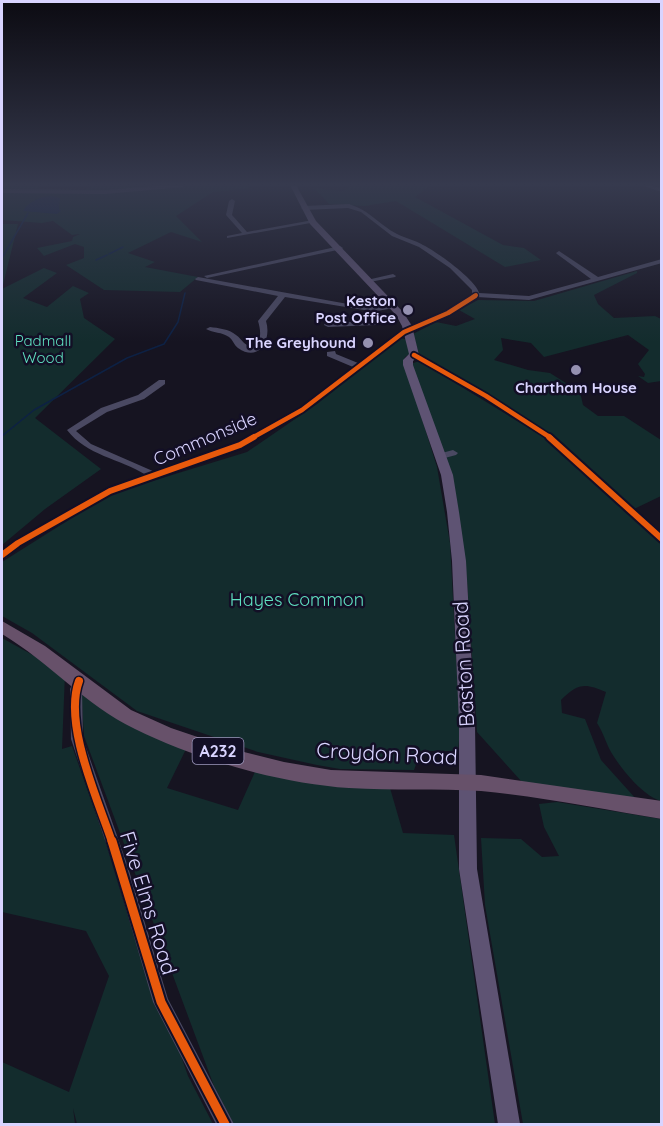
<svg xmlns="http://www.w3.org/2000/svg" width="663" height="1126" viewBox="0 0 663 1126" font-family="Quicksand,sans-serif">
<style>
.green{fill:#132c2d}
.water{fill:#0d2144}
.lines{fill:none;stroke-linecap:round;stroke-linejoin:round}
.stream{stroke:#0d2144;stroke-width:1.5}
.minor{fill:#4a4962;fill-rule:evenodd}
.major{fill:#5e5373;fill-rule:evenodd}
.highway{fill:#67516a;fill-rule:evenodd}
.cycleway-far4-casing{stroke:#130f26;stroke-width:6}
.cycleway-far3-casing{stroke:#130f26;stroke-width:8}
.cycleway-far2-casing{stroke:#130f26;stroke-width:10}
.cycleway-far1-casing{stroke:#130f26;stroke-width:11}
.cycleway-casing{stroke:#130f26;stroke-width:13}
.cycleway-far4{stroke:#e8590c;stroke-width:4}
.cycleway-far3{stroke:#e8590c;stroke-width:4.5}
.cycleway-far2{stroke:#e8590c;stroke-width:6}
.cycleway-far1{stroke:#e8590c;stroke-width:8}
.cycleway{stroke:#e8590c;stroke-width:9}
.poi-dot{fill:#9591b1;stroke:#130f26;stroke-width:2}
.labels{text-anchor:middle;stroke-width:5;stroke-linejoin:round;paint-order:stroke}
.far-poi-label{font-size:15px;font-weight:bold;fill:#d9d4ff;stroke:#130f26;text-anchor:end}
.far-park-label{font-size:15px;fill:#5fe0c0;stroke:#130f26}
.shield{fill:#130f26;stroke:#9e99be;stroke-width:1.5}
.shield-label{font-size:16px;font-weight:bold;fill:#d9d4ff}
.street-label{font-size:18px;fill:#d9d4ff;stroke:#130f26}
.park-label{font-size:18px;fill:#5fe0c0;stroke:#130f26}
.near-street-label{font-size:21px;fill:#d9d4ff;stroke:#130f26}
</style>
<rect width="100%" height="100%" fill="#161421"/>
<!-- green -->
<g class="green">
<polygon points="2,185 42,185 37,189 85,190 94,185 258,185 245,189 213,192 176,216 202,242 171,232 128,253 155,262 145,267 198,277 180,292 104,290 66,265 84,258 84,247 75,244 44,256 37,248 72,241 73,237 80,234 72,235 53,221 42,223 2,220"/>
<polygon points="352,185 430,185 415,197 503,245 524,248 541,260 505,267 396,201 365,206 329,204 314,188 343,191"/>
<polygon points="2,224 18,224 2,289 44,268 57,273 23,298 47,307 73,286 89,293 80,299 84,318 115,339 35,418 101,469 45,509 2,545"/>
<polygon points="637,271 637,273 594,295 598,304 614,318 655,316 661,319 661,381 648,383 638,376 644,377 645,374 638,364 649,350 628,335 544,357 531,343 501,338 503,350 494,360 528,370 550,373 580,392 583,405 598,416 624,416 661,440 661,496 634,509 551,435 419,354 413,334 436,322 456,326 475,319 459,310 478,300 534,301"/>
<polygon points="401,338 408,340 410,354 405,357 404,361 437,467 450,543 460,729 458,751 421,751 414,770 340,769 317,765 258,752 137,711 32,633 2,616 2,562 110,494 247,452 317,404"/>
<path d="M419,361L545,438L661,542V801C643,796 621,769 611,752C606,743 603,732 597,723L606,692C585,683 578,683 561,700L562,713L585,719L601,760L637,800L522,782L477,732L467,581L457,502L411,364Z"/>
<polygon points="2,638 65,673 62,749 72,746 188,1076 213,1124 77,1124 73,1108 75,1124 2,1124 2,1062 69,1092 109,976 86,931 2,912"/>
<polygon points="81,687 189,743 167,788 238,810 258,765 390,788 403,833 454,835 495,1124 234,1124 214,1086 84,736"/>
<polygon points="557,802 661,819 661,1124 523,1124 485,905 481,838 521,839 542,857 559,856 544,827 539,804"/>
</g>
<!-- water -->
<path class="water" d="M52,196L60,198L59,209L61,211L57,214L23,211C28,202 41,196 52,196Z"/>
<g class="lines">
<!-- stream -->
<g class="stream">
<polyline points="109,254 123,247"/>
<polyline points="2,258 28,213"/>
<polyline points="96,260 107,255"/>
<polyline points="2,436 34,410 127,358 164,344 178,322 185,293"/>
</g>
<!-- minor -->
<g class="minor">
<polygon points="168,185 186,185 183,187 105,194 2,193 2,189 105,190"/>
<polygon points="640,185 648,185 662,188 662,192"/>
<polygon points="232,199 235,201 232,215 247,232 313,220 316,222 227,238 227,236 242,233 226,215 229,201"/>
<path d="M349,204C371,211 378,224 397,234C405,238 415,240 423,245C436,251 476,280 479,293L529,296L591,279L557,254L556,253L559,251L598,277L662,259V263L529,300L477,297L451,315L407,334L305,412L243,447L113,493L22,545L6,558H2V550L14,541L107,489L146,475C119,458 87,456 67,430L101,408L138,395L159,380H165V384L144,399L107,412L76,431L91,444L155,472L237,443L299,408L353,367L327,356V352L335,351L336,354L358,363L401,330L445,311L472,294V290L450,268L419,247L392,236L361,212L348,208L304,210L301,208L304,206Z"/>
<polygon points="340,246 343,248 342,249 207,278 204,276"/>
<polygon points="393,274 396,276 395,277 370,282 367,280"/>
<path d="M198,277L359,306C370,307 389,302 398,306L394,308L377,311L380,320L376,325L328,327L324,325L325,323L371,321L372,320L370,311L285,297L266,321C272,340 259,363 238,348C234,345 233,340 229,337C222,332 213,333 206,329L210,327C218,328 229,329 236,335C243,340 243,345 253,347C262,341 261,331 258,321L278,296L196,280L195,279Z"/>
<polygon points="411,353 417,353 489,394 551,434 662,533 662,542 658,541 545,438 483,398 411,357"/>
<polygon points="453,450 458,453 456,455 441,459 436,456 438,454"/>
<polygon points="79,676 83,678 85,681 82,689 83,739 127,864 168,999 234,1124 216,1124 153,1002 113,864 71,739 70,689 75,678"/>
</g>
<!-- major -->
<polygon class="major" points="290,185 296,185 316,221 403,312 412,326 419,355 413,361 413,365 453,475 459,512 466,561 475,723 477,869 520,1124 498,1124 459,869 459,723 452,561 447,512 441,475 403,365 403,360 409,354 402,326 396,315 310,224"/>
<!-- highway -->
<path class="highway" d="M2,621L45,646L131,710L171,728L236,750L284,762L331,770L481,775L662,801V819C602,809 542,797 481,791C437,788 393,791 349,788C279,783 198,760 135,729C85,705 49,662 2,634Z"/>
<defs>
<polyline id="cycleway-far4" points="473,297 476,295"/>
<g id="cycleway-far3">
<polyline points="414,355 486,396 551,438"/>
<polyline points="252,438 302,410 404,332 448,313 475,296"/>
</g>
<g id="cycleway-far2">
<polyline points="549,437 662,539"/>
<polyline points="2,555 18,543 110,491 240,445 254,437"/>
</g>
<path id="cycleway-far1" d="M79,681C63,724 98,800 112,842"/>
<polyline id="cycleway" points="112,841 161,1002 225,1124"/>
</defs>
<!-- cycleway-far4 casing -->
<use href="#cycleway-far4" class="cycleway-far4-casing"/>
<!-- cycleway-far3 casing -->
<use href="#cycleway-far3" class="cycleway-far3-casing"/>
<!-- cycleway-far2 casing -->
<use href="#cycleway-far2" class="cycleway-far2-casing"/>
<!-- cycleway-far1 casing -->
<use href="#cycleway-far1" class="cycleway-far1-casing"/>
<!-- cycleway casing -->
<use href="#cycleway" class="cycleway-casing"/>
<!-- cycleway-far4 -->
<use href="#cycleway-far4" class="cycleway-far4"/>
<!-- cycleway-far3 -->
<use href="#cycleway-far3" class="cycleway-far3"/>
<!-- cycleway-far2 -->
<use href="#cycleway-far2" class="cycleway-far2"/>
<!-- cycleway-far1 -->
<use href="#cycleway-far1" class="cycleway-far1"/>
<!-- cycleway -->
<use href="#cycleway" class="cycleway"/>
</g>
<!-- sky -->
<linearGradient id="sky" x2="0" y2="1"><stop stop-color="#0c0b12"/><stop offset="0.54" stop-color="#363a4e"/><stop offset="1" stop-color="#363a4e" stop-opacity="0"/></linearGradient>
<rect width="663" height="342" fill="url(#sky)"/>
<!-- markers -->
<g class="poi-dot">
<circle cx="408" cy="310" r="6"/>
<circle cx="368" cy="343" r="6"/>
<circle cx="576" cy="370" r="6"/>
</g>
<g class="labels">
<!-- far-poi labels -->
<g class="far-poi-label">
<text x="396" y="306">Keston<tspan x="396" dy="17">Post Office</tspan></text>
<text x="356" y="348">The Greyhound</text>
<text x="576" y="393" text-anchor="middle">Chartham House</text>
</g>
<!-- far-park labels -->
<g class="far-park-label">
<text x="43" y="346">Padmall<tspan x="43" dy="17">Wood</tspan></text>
</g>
<!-- shield labels -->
<rect class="shield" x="192.5" y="738" width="51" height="26" rx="4.5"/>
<g class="shield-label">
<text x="218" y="757">A232</text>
</g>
<!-- street labels -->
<g class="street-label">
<text transform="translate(205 439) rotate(-23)" y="6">Commonside</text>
</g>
<!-- park labels -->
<g class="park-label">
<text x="297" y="606">Hayes Common</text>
</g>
<!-- near-street labels -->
<g class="near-street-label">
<text transform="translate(464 664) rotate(-93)" y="7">Baston Road</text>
<text transform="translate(387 754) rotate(3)" y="7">Croydon Road</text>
<text transform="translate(148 903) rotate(73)" y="7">Five Elms Road</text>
</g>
</g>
<!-- border -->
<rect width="663" height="1126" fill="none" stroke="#d9d4ff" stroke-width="6"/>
</svg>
